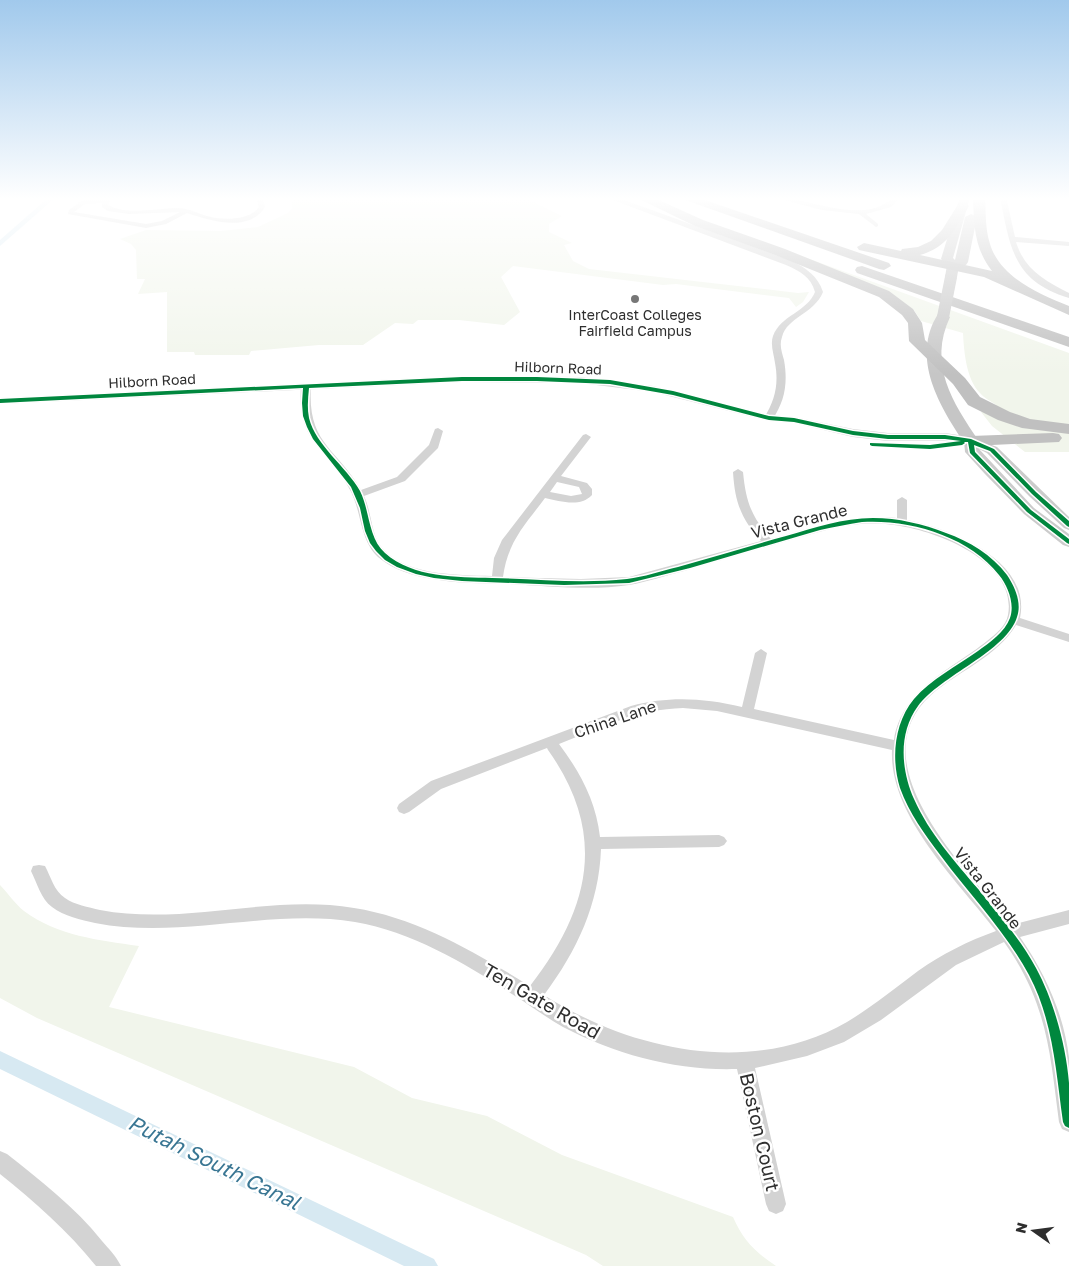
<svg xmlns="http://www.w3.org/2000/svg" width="1069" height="1266" viewBox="0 0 1069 1266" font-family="'Golos Text',sans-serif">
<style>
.green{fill:#f1f5eb}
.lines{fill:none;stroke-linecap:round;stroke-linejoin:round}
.canal{fill:#d7e9f2;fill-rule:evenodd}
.minor{fill:#d3d3d3;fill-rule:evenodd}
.tertiary{fill:#d3d3d3;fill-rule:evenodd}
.secondary{fill:#ccc;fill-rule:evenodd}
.primary{fill:#c6c6c6;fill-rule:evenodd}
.motorway{fill:#c0c0c0;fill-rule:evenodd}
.primary-bridge{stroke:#c6c6c6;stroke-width:12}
.cycleway-casing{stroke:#fff;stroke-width:3}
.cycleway{fill:#00873e;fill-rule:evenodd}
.poi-dot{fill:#777;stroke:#fff;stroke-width:2}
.labels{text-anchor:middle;stroke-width:5;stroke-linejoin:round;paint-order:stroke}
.far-poi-label{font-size:14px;fill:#2e2e2e;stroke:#fff}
.far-street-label{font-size:14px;fill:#2e2e2e;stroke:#fff}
.street-label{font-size:16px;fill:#2e2e2e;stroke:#fff}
.near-street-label{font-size:19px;fill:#2e2e2e;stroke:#fff}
.near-water-label{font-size:21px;font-style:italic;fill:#397693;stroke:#fff}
</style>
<rect width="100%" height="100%" fill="#fff"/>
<!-- green -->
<g class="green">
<polygon points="291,197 523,197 562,216 549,224 549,232 572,243 564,245 573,261 589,269 798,293 809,292 803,302 796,307 789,298 676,284 663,285 513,266 501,277 520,312 504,325 459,320 418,320 413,324 395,323 363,345 319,345 251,351 249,355 195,355 194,352 167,352 167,292 138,294 145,279 137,279 136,250 131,244 120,239 146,230 221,231 258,227 288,213 292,209"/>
<path d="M796,254L1069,353V452H1025L992,426L981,412L996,405C991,401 984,398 980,393C966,379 964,351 963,333L921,321L914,310Z"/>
<path d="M0,885C8,893 15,904 24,911C58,936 98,940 139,946L109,1007L354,1067L412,1098L487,1116L562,1155L733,1217C743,1240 755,1252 776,1266H603L586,1255L37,1018L0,998Z"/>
</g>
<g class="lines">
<!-- canal -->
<g class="canal">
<polygon points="49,197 56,197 0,246 0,240"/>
<polygon points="0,1051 434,1259 438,1266 404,1266 0,1069"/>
</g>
<!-- minor -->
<g class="minor">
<path d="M105,197H112L108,205C128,216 155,208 177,208C190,208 200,215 211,217C225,220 250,220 259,207L256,197H262L265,207C249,233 211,221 187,213L166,224L146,228L68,214L69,210L81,201ZM102,203V207L108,211L129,214L180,212L162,221L146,224L74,212L85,204Z"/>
<path d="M605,197H616L792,261C806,268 818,276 823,292C814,314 787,317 782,337C779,345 782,353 784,360C788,383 785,401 772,420L769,421L764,418C775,400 779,384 775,363C774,354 770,345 773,336C781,315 807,312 815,292C811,277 800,271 786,265Z"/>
<path d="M773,197C809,197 863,227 894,197H901L891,207L866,214L878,224V226L876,227L859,214L822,210Z"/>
<path d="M1000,197H1006L1015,237L1069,242V246L1016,242C1024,269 1045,281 1069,293V298C1013,281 1010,247 1000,197Z"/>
<path d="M306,383L311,386C307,444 336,447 361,490L397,477L429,445L435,429L438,428L443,431L438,448L405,481L364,496C371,511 371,530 379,544C400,576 458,575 492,576L494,558L502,540L583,435L586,434L591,437L561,476L587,483L592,489V495C580,508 560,501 545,498C525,525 508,541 503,577L581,579L629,577L761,541C741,518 735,503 733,472L738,469L743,472C746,502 751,516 771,539C813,527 853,513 897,518V500L902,497L907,500V520C950,529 1032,560 1020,618L1069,634V642L1016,625C997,657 958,671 931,695C855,764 969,871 1011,925L1069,910V924L1020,937C1045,973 1064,1014 1069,1058C1069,1082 1069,1107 1069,1132L1062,1129L1059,1122C1050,1052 1047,1002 1004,942L956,965L881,1020L844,1042L807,1056L755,1068L786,1204L783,1211L776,1214L769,1211L766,1204L737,1069C677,1071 617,1055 563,1027C547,1018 531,1006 515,996C466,964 413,932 355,922C269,908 182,940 95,923C81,920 64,916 52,907C41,899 37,883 31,871L33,866L39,865L45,866C51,877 54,891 65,898C75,905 88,907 100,910C185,926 269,894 354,908C418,918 476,953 530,986C590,909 608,834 548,750L547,748L441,789L409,812L404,814L399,812L397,808L399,804L431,781L631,706C669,696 703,698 742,707L755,653L761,649L767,653L754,709L894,740C902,689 951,670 987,641C996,634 1006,626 1008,615C1018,561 935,530 894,525C872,522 851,524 830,529C781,542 733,557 684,571C666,575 648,582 629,585C591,591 548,586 509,584C484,583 458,584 433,579C414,576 393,570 378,557C359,539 362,510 349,488C325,445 297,444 301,386ZM557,482L579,487L582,494L571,496L550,492ZM683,708L717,711L892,750C889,816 958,881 996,931C968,941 942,954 918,971C895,988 872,1007 847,1022C752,1077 631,1051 544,995C577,951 599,904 601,849L719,847L724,845L727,841L724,837L719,835L600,837C596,801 580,772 559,744C599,728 639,709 683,708Z"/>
<path d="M0,1151L7,1154C41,1181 75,1207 102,1241C109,1249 116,1256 121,1266H96C68,1231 35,1202 0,1174Z"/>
</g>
<!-- tertiary -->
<polygon class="tertiary" points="462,376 580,377 653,386 769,415 794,417 853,429 888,433 945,433 971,437 977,441 971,445 945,441 888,441 853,437 794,423 769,421 653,392 580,383 462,382 0,404 0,398"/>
<!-- secondary -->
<polygon class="secondary" points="971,437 997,447 1069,517 1069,530 1064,528 1029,496 987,453 979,449 1034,508 1069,534 1069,547 1063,545 1024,514 985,474 965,452 964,441"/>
<!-- primary -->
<g class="primary">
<polygon points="960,197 970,197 953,258 955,260 965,217 971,214 977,217 968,262 966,265 959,266 957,277 951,281 945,277 947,265 941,259"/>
<path d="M943,313L950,317C928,364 952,402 979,441L977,444H965C940,407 910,358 938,314Z"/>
</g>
<!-- motorway -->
<g class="motorway">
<polygon points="635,197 652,197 703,220 785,249 889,291 913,309 922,323 925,340 965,378 980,397 1010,412 1030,419 1069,424 1069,434 1022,428 998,420 968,405 953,384 912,344 909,341 908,323 902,315 879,297 775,255 695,226"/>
<polygon points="677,197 696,197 889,263 891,266 884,270 879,269"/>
<path d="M973,197H985C986,213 985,229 990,244C1000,277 1038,294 1069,306V315L984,277L859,250L857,247L864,243L901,251L902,249L918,247L931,241L942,230L959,203L963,202L969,206C955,229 948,247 920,255L992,271C974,248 974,225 973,197Z"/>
<polygon points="862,266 1069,337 1069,347 857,273 855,270 857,267"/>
<polygon points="1053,433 1059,434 1062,438 1059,442 971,446 965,445 962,441 965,437 971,436"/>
</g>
<!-- primary-bridge -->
<polyline class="primary-bridge" points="943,317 951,277"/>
<defs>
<path id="cycleway" d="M462,377H537L610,380L673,391L769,416L794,418L853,431L888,435H945L971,439L994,449L1036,492L1069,521V527L1067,526L1032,494L990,451L974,445L975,452L1031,510L1069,539V544L1067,543L1027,512L970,453L968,442H964L965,443L962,445L930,449L872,446L870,445V443L930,445L961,441L945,439H888L853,435L794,422L769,420L673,395L610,384L537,381H462L309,388C308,398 307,408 309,418C316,446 346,466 360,491C370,511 368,538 385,553C413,578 457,577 492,578C536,579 582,584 627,579C644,577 661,571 678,567C714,557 750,546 786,536C814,528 843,518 873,518C898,518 923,524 946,533C969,541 992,555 1007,575C1015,587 1022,603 1017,617C1007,651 940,676 918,706C898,733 901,770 914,799C929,833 955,862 979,890C999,915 1021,940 1036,968C1054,1001 1066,1046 1069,1083C1069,1098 1069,1113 1069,1128L1065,1126L1063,1122C1056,1072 1053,1020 1029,975C1006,932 970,895 941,856C925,835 909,813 900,788C891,759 894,723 914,699C931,679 957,666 978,651C989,643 1005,632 1010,618C1015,604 1008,586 999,575C969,536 909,519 862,522C848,524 834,527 820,530L690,568L629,583L564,585L462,581L434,578L416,574L397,567L385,560L376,551L370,543L365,531L360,508L351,487L313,439L307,427L303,416L302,403L303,388L0,403V399Z"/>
</defs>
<!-- cycleway casing -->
<use href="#cycleway" class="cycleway-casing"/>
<!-- cycleway -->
<use href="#cycleway" class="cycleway"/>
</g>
<!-- sky -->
<linearGradient id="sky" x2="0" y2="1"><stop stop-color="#a1c9ec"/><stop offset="0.53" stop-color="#fff"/><stop offset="1" stop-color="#fff" stop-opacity="0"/></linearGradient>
<rect width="1069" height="375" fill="url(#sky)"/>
<!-- markers -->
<circle class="poi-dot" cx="635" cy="299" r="5"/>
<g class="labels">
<!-- far-poi labels -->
<g class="far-poi-label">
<text x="635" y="320">InterCoast Colleges<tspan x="635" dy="16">Fairfield Campus</tspan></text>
</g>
<!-- far-street labels -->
<g class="far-street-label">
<text transform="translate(558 368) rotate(2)" y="5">Hilborn Road</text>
<text transform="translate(152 381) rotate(-3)" y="5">Hilborn Road</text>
</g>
<!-- street labels -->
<g class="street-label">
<text transform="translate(799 521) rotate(-14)" y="6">Vista Grande</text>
<text transform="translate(615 719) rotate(-19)" y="6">China Lane</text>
<text transform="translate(988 888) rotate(52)" y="6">Vista Grande</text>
</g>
<!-- near-street labels -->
<g class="near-street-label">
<text transform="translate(542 1001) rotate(30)" y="7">Ten Gate Road</text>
<text transform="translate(760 1132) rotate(77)" y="7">Boston Court</text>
</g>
<!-- near-water labels -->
<g class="near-water-label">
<text transform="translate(214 1163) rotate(26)" y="7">Putah South Canal</text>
</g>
</g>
<!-- north arrow -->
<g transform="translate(1034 1231) rotate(284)" stroke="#ffffff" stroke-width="4" paint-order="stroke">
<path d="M0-4L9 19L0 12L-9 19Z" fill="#2e2e2e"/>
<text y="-8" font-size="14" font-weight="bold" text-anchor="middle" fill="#2e2e2e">N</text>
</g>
</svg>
